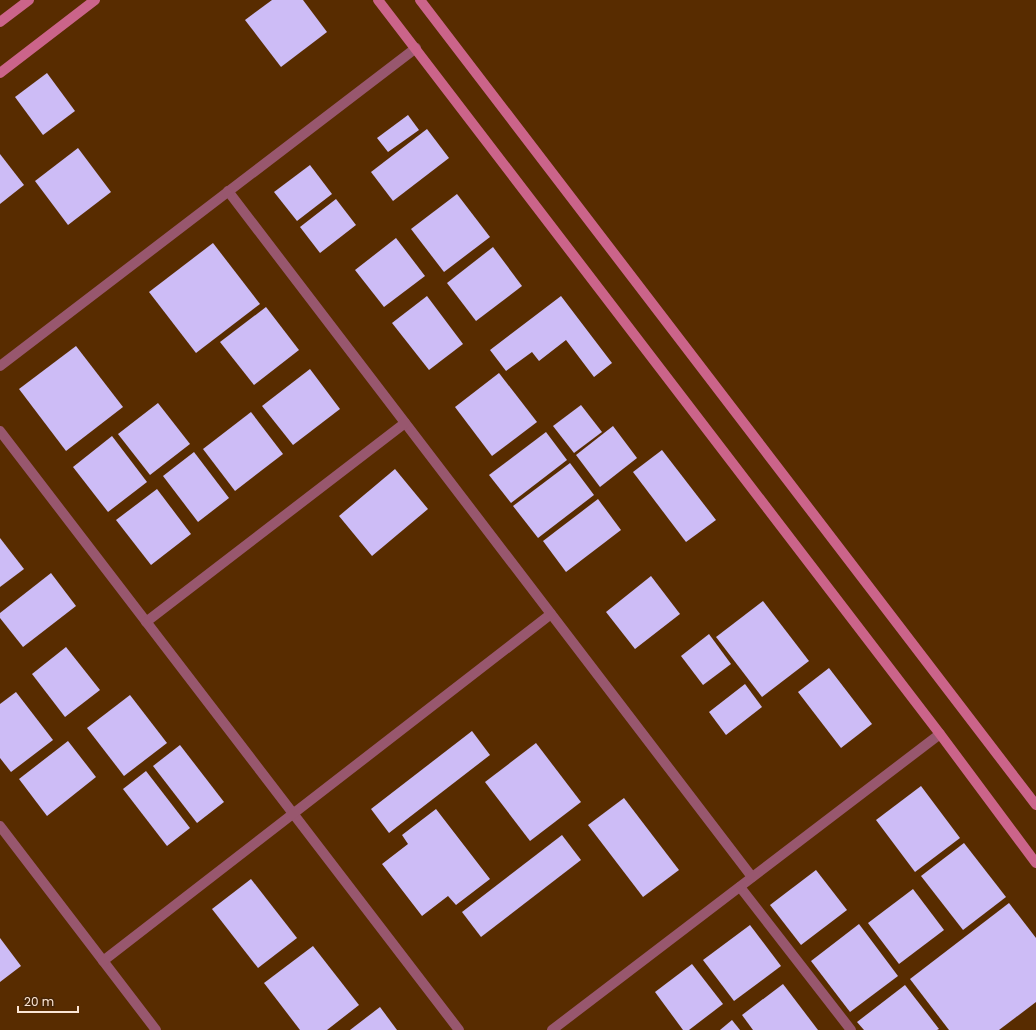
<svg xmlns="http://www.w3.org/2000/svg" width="1036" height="1030" viewBox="0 0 1036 1030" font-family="Poppins,sans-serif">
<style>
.building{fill:#cdbcf6}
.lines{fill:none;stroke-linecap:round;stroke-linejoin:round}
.street{stroke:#98576e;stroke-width:10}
.secondary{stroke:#cb648a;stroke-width:10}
</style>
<rect width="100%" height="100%" fill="#582c00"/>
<!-- building -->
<g class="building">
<polygon points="272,0 303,0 327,32 281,67 245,20"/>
<polygon points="47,73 75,111 43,135 15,97"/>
<polygon points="408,115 419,130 388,152 377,138"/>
<polygon points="427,129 449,158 393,201 371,172"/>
<polygon points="78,148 111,192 68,225 35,181"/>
<polygon points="0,154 24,185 0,204"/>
<polygon points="310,165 332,194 297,221 274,192"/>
<polygon points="457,194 490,237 444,272 411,229"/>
<polygon points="336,199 356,225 320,253 300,227"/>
<polygon points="396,238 425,276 384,307 355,270"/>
<polygon points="213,243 260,304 196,353 149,292"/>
<polygon points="493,247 522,286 476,321 447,283"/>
<polygon points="427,296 463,344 429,370 392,323"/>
<polygon points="561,296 612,363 594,377 566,340 539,361 532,352 506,371 490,350"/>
<polygon points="266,307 299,350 254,385 220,342"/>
<polygon points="76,346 123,407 66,451 19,389"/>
<polygon points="310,369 340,409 293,445 262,406"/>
<polygon points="499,373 537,422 492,456 455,407"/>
<polygon points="158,403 190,444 150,475 118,434"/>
<polygon points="581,405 602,432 574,453 553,426"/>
<polygon points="251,412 283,454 235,491 203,449"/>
<polygon points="613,426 637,458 600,487 576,455"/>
<polygon points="546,432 567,460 511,503 489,475"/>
<polygon points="112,436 147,482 108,512 73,467"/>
<polygon points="662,450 716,520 686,542 633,472"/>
<polygon points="194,452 229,498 198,522 163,476"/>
<polygon points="570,463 594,495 538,538 513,506"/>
<polygon points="395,469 428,509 372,556 339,516"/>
<polygon points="157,489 191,534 151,565 116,520"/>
<polygon points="598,499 621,530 566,572 543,541"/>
<polygon points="0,538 24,569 0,587"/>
<polygon points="51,573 76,606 23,647 0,618 0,613"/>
<polygon points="651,576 680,614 635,649 606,612"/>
<polygon points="763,601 809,661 762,697 716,637"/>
<polygon points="709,634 731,664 703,685 681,656"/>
<polygon points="66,647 100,690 65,717 32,674"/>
<polygon points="829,668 872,724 841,748 798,692"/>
<polygon points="745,684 762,707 726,735 709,712"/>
<polygon points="16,692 53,740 11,772 0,758 0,704"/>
<polygon points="130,695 167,743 124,776 87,728"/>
<polygon points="472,731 490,755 389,833 371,809"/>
<polygon points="68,741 96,777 47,816 19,779"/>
<polygon points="536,743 581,802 530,841 485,782"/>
<polygon points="180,745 224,802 197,823 153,766"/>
<polygon points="146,771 190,828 167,846 123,789"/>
<polygon points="921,786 960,838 915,872 876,820"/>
<polygon points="624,798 679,870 643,897 588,825"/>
<polygon points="436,809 490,879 456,905 448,896 422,916 382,864 408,844 402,835"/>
<polygon points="562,835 581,860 481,937 462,912"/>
<polygon points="964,843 1006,897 963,930 921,876"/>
<polygon points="816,870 847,910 801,945 770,905"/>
<polygon points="251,879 297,938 258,968 212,909"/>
<polygon points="913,889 944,930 899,964 868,923"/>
<polygon points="1009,903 1036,938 1036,1002 999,1030 949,1030 910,979"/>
<polygon points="859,924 898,976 850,1012 811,961"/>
<polygon points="750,925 781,966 734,1001 703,960"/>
<polygon points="0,938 21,966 0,982"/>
<polygon points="313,946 359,1005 327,1030 300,1030 264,983"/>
<polygon points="692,964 723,1004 689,1030 683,1030 655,992"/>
<polygon points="783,984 818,1030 753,1030 742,1015"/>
<polygon points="905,985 939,1029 937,1030 864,1030 857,1022"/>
<polygon points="380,1007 397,1030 350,1030"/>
<polygon points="732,1020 740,1030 720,1030"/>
</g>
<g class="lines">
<!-- street -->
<g class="street">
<polyline points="228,191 752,877"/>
<polyline points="0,366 416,48"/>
<polyline points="0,431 459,1030"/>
<polyline points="146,622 405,423"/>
<polyline points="0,826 156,1030"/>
<polyline points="740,887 851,1030"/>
<polyline points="103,961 551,614"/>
<polyline points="552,1030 940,734"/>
</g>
<!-- secondary -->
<g class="secondary">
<polyline points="378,0 940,734 1036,863"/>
<polyline points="420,0 1036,805"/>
<polyline points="0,22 29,0"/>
<polyline points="0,73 95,0"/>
</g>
</g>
<!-- scale -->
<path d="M18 1006v6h60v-6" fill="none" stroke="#fce6d5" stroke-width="2"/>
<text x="24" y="1006" font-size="12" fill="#fce6d5" stroke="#472607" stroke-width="3" paint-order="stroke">20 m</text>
</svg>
